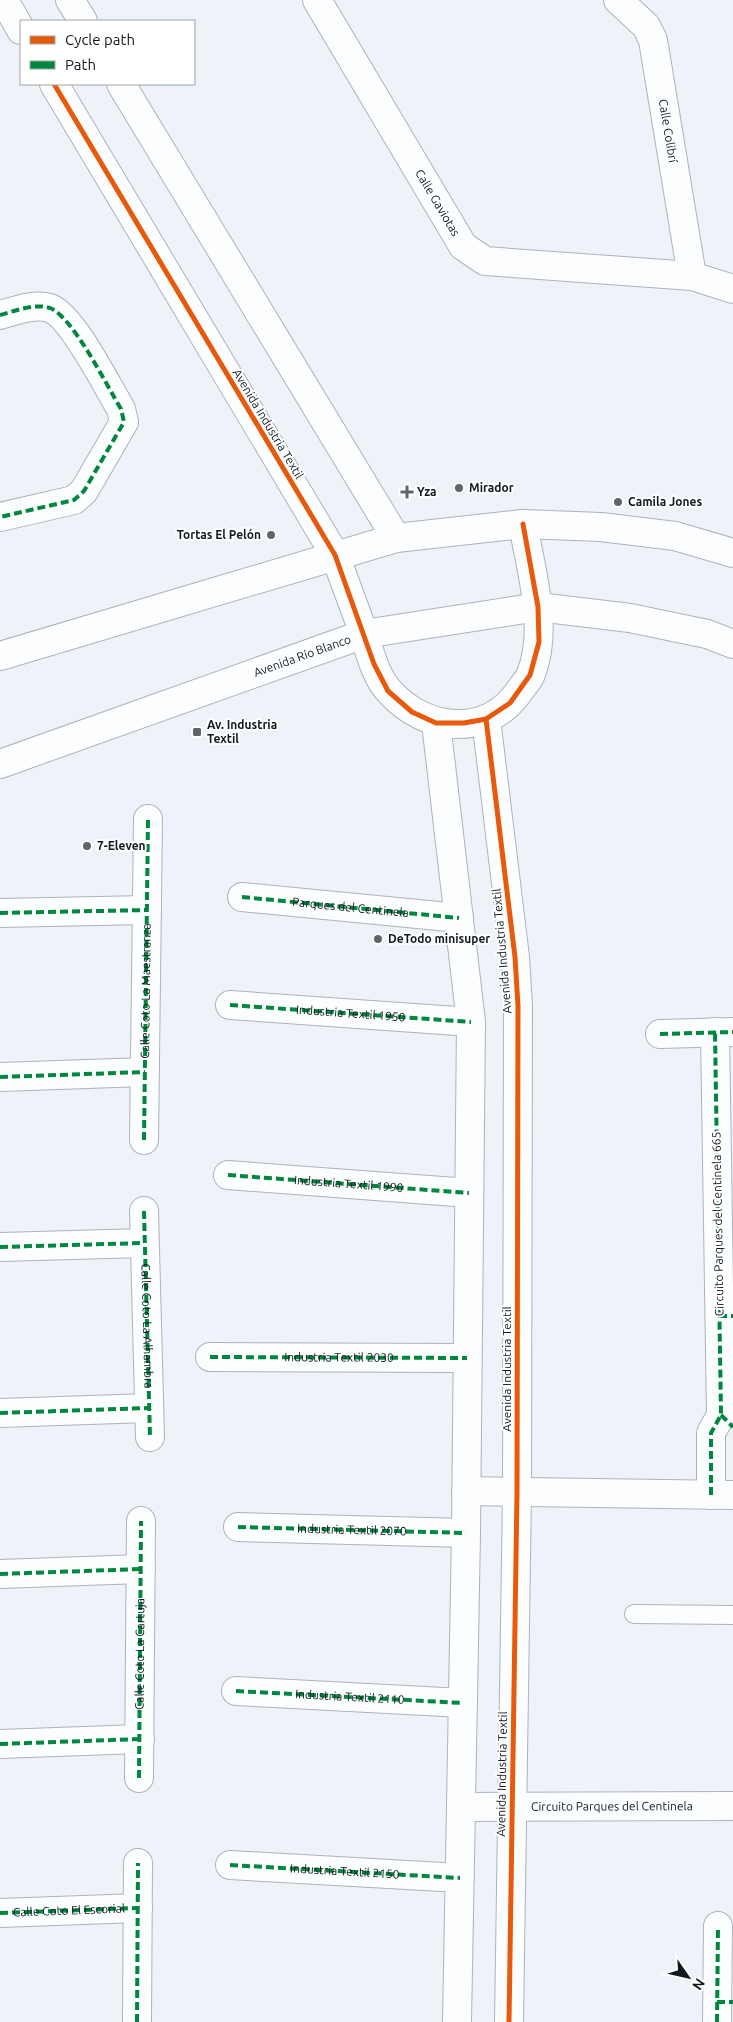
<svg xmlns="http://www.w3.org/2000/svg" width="733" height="2022" viewBox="0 0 733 2022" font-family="Ubuntu,sans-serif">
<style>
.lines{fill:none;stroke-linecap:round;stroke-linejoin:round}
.lane-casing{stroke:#adb3ba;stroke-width:20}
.street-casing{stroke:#adb3ba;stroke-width:30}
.secondary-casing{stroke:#adb3ba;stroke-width:30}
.lane{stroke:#fcfdfe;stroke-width:18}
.street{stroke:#fcfdfe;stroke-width:28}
.secondary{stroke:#fcfdfe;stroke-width:28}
.quiet{stroke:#00873e;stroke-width:4;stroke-dasharray:8 4;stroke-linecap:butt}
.cycleway-casing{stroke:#fff;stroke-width:8}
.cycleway{stroke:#e8590c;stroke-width:5}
.poi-dot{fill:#5e656c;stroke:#fff;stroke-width:2}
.labels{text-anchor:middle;stroke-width:4;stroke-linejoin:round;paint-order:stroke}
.street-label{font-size:12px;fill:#101820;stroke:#fff}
.poi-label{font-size:12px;font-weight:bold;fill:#101820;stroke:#fff;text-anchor:start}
</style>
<rect width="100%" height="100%" fill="#eef3f9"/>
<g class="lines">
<defs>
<polyline id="lane" points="634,1614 733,1615"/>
<g id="street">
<path id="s1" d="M317,0L463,246L485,261L692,276L733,289"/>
<path id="s2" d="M618,0L646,26L653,40L692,276"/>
<path d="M0,315C15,311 34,303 50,308C73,317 107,386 121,409L124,422L84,491L74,500L0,517"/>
<path d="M364,634C370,653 376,678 390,692C425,731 485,738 518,693C522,687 528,681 531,674C549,627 531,572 523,524"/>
<polyline points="486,719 515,957 518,1006 517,1492 509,2022"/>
<polyline points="436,723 471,1022 466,1533 457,2022"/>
<path id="s3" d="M242,897L459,918"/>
<polyline points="0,913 147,910"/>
<path id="s4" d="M230,1005L471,1022"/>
<polyline points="660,1034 733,1032"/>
<polyline points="0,1077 145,1072"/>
<path id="s5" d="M144,1140L148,819"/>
<path id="s6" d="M228,1175L469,1193"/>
<path id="s7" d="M144,1211L150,1437"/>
<polyline points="0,1247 144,1243"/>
<polyline points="210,1357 467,1358"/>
<polyline points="0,1413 148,1408"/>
<polyline points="466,1491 733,1495"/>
<polyline points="711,1495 711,1433 721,1415 715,1032"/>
<polyline points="238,1527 466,1533"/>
<polyline points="0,1574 141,1569"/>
<polyline points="236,1691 463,1703"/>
<polyline points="0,1744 140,1739"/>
<path id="s8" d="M139,1778L141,1521"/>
<path id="s9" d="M461,1807L733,1806"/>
<path id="s10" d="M230,1865L460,1878"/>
<polyline points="0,1913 138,1908"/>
<polyline points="137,2022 138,1863"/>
<polyline points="717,2022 718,1926"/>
</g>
<g id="secondary">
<polyline points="4,0 21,30"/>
<polyline points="70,0 83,21"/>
<polyline points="54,84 335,555 364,634"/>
<polyline points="121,84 396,538"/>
<polyline points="0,656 396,538 523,524 601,527 675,536 733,553"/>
<path id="s11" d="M0,764L364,634L538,607L630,618L707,634L733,644"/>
</g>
</defs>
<!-- lane casing -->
<use href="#lane" class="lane-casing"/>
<!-- street casing -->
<use href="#street" class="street-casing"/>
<!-- secondary casing -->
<use href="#secondary" class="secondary-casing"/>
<!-- lane -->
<use href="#lane" class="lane"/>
<!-- street -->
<use href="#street" class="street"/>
<!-- secondary -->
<use href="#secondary" class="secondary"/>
<!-- quiet -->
<g class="quiet">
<path d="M0,315C15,311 34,303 50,308C73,317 107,386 121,409L124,422L84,491L74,500L0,517"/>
<polyline points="242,897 459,918"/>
<polyline points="0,913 147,910"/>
<polyline points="230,1005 471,1022"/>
<polyline points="660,1034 733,1032"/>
<polyline points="0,1077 145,1072"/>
<polyline points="144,1140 148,819"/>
<polyline points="228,1175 469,1193"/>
<polyline points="144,1211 150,1437"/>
<polyline points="0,1247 144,1243"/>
<polyline points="719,1316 733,1316"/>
<path id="s12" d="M210,1357L467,1358"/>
<polyline points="0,1413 148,1408"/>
<polyline points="721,1415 733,1427"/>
<polyline points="711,1495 711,1433 721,1415 715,1032"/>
<path id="s13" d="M238,1527L466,1533"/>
<polyline points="0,1574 141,1569"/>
<path id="s14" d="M236,1691L463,1703"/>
<polyline points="0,1744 140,1739"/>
<polyline points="139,1778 141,1521"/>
<polyline points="230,1865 460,1878"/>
<path id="s15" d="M0,1913L138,1908"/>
<polyline points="717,2002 733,2002"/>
<polyline points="137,2022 138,1863"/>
<polyline points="717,2022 718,1926"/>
</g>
<defs>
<g id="cycleway">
<polyline points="54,84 335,555 374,664 388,691 412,712 436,723 464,723 486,719 510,703 530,675 539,642 538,607 523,524"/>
<polyline points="486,719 515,957 518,1006 517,1492 509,2022"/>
</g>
</defs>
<!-- cycleway casing -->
<use href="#cycleway" class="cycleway-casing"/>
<!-- cycleway -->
<use href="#cycleway" class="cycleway"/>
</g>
<!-- markers -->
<g class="poi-dot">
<circle cx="459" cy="488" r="5"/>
<path d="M404.5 484.5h5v5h5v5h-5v5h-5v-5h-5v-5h5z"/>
<circle cx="618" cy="502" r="5"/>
<circle cx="271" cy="535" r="5"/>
<rect x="192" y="727" width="10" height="10" rx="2.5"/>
<circle cx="87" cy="846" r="5"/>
<circle cx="378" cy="939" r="5"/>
</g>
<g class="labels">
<!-- street labels -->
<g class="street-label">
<text dy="4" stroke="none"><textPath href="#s2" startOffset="146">Calle Colibrí</textPath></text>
<text dy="4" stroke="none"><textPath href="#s1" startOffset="236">Calle Gaviotas</textPath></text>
<text transform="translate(268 424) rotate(59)" y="4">Avenida Industria Textil</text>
<text dy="4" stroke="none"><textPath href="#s11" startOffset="321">Avenida Río Blanco</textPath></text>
<text dy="4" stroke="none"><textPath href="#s3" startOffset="109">Parques del Centinela</textPath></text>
<text transform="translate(502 951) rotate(-95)" y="4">Avenida Industria Textil</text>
<text dy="4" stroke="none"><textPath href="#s5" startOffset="149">Calle Coto La Maestranza</textPath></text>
<text dy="4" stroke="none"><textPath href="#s4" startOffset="121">Industria Textil 1950</textPath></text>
<text dy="4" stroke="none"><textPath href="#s6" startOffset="121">Industria Textil 1990</textPath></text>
<text transform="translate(718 1224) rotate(-91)" y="4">Circuito Parques del Centinela 665</text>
<text dy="4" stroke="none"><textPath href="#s7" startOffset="115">Calle Coto La Alhambra</textPath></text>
<text dy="4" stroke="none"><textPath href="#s12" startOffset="129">Industria Textil 2030</textPath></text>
<text transform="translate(507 1369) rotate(-90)" y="4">Avenida Industria Textil</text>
<text dy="4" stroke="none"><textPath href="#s13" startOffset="114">Industria Textil 2070</textPath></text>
<text dy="4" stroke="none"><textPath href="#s8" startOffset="124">Calle Coto La Cartuja</textPath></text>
<text dy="4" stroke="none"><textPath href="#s14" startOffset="114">Industria Textil 2110</textPath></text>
<text transform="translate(502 1774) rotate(-89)" y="4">Avenida Industria Textil</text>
<text dy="4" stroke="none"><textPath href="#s9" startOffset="151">Circuito Parques del Centinela</textPath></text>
<text dy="4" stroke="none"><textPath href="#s10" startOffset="115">Industria Textil 2150</textPath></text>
<text dy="4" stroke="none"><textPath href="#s15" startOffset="69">Calle Coto El Escorial</textPath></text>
</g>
<!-- poi labels -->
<g class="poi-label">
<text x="469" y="492">Mirador</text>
<text x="417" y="496">Yza</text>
<text x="628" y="506">Camila Jones</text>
<text x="261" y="539" text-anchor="end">Tortas El Pelón</text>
<text x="207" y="729">Av. Industria<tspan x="207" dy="14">Textil</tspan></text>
<text x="97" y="850">7-Eleven</text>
<text x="388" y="943">DeTodo minisuper</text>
</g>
</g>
<!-- legend -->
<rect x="20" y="20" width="175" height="65" fill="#ffffff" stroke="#9fa3a6"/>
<rect x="30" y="36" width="25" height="8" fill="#e8590c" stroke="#9fa3a6"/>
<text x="65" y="45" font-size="15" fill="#101820">Cycle path</text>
<rect x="30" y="61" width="25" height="8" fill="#00873e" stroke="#9fa3a6"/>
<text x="65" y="70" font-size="15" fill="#101820">Path</text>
<!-- north arrow -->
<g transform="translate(688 1977) rotate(124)" stroke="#ffffff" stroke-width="4" paint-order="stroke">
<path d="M0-4L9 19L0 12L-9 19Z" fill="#101820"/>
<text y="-8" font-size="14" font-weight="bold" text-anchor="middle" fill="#101820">N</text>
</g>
</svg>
